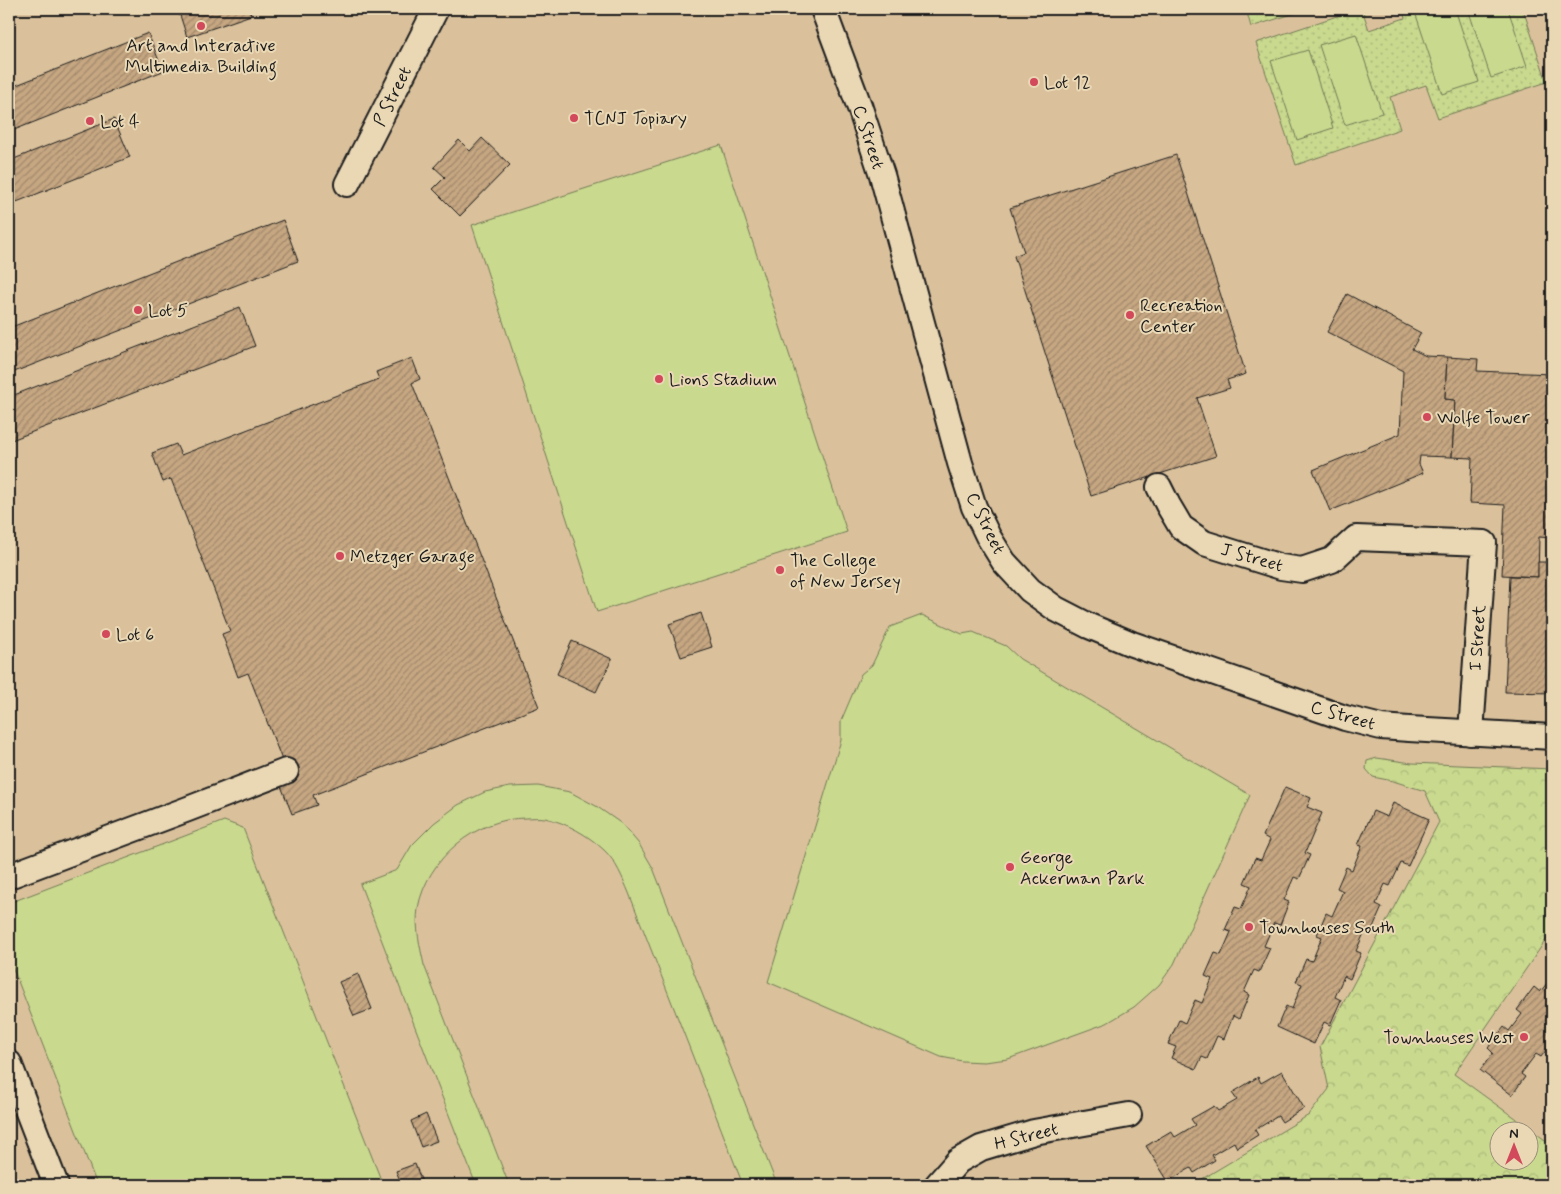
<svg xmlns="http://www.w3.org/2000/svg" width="1561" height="1194" viewBox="0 0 1561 1194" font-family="Mynerve,sans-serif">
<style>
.built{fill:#dac19c;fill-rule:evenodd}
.grass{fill:url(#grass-dots);stroke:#727a55}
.forest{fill:url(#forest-crowns);stroke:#727a55;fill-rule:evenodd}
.garden{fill:#c9d98e;stroke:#727a55}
.building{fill:url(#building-hatch);stroke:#1c1c1c}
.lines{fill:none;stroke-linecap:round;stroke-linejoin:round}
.minor-casing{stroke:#1c1c1c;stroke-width:28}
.minor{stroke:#ead8b5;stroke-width:24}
.poi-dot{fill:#d1495b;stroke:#ead8b5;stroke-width:2}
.labels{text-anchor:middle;stroke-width:4;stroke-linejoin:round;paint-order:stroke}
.poi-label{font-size:18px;fill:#1c1c1c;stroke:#ead8b5;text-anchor:start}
.street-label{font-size:18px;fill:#1c1c1c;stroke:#ead8b5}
</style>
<defs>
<pattern id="grass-dots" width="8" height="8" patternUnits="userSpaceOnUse" patternTransform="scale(1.25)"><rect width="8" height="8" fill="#c9d98e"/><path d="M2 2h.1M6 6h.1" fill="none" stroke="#acba7a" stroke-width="1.8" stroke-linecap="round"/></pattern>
<pattern id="forest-crowns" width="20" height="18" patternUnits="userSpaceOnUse" patternTransform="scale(1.25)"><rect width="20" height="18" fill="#c9d98e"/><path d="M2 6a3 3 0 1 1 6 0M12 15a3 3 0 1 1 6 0" fill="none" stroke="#acba7a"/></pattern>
<pattern id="building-hatch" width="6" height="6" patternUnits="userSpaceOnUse" patternTransform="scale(1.25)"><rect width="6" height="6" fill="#c6a782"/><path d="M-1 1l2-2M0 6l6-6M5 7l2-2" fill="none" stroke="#a0876a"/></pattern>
</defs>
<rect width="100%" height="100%" fill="#e8d0ab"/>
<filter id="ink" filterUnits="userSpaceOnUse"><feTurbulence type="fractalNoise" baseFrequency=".02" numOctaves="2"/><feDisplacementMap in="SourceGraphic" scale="10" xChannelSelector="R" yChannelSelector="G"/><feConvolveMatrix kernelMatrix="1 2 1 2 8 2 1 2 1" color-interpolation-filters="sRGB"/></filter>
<g filter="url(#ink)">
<!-- built -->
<path class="built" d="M9,9H1552V1185H9ZM1498,1132H1528V1162H1498Z"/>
<!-- grass -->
<g class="grass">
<polygon points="1246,9 1308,9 1251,27"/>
<polygon points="1358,9 1362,9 1369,30 1405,18 1402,9 1523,9 1547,82 1438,118 1426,85 1390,97 1400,129 1296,165 1256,43"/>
</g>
<!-- forest -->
<path class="forest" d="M1377,758L1412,763L1552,769V931L1454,1074L1552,1145V1185H1192L1309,1115L1329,1089L1320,1047L1439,822L1425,791L1393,781L1373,777L1366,769L1367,761ZM1498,1132H1528V1162H1498Z"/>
<!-- garden -->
<g class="garden">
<polygon points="1434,9 1455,9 1479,82 1442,94 1416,15"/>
<polygon points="1468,9 1508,9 1527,66 1491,78"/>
<polygon points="1356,34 1382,113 1345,125 1319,45"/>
<polygon points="1308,50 1333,128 1297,140 1271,61"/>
<polygon points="721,145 847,532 597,612 472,225"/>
<polygon points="922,615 962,634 973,632 1006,646 1020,659 1250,795 1174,964 1159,985 1134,1007 1107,1023 1008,1059 984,1062 962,1061 941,1057 768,982 841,740 841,721 861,674 872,665 890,627"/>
<path d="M538,786L570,792L596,806L622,824L639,844L653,868L777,1185H743L629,893C623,879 616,861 604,850C588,835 567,823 545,818C539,817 532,818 526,818C475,818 427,859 418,908C415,928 420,946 424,965L509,1185H476L360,884L397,870L412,845L434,823L458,805L485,792L510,787Z"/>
<polygon points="224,821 243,828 383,1185 97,1185 9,958 9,903"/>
</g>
<!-- building -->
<g class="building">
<polygon points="178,9 249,9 251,15 187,37"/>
<polygon points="148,33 163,71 9,132 9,88"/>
<polygon points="114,119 130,157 9,205 9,161"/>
<polygon points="482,138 510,165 460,216 433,189 445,177 434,167 459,140 470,151"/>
<polygon points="1176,155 1246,374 1227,380 1230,388 1197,398 1216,456 1091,496 1014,256 1024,252 1010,208"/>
<polygon points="283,220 298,261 9,374 9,328"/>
<polygon points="1347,294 1421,333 1412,349 1426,356 1447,357 1445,399 1455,400 1452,457 1420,456 1419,464 1423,473 1330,511 1313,470 1400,434 1403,371 1327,332"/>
<polygon points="240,307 255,346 9,441 9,397"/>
<polygon points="1447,357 1478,359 1477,371 1552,374 1552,538 1539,537 1538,577 1502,575 1505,505 1470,503 1472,458 1452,457 1455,400 1445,399"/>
<polygon points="412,358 420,379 412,383 539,707 313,795 317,805 292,814 281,786 291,783 248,673 238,677 222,634 230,631 171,479 163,482 152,453 176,444 181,455 379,379 376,372"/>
<polygon points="1538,562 1552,562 1552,693 1505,692 1510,576 1538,577"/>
<polygon points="701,613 712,647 681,657 669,624"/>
<polygon points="572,641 612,659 596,692 557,674"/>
<polygon points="1285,787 1311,798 1307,807 1322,813 1305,853 1310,855 1299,879 1294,877 1284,900 1289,902 1280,925 1274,923 1264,946 1270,948 1259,972 1254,970 1244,992 1249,995 1239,1019 1233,1016 1224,1039 1217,1036 1207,1059 1202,1057 1196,1069 1171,1058 1176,1047 1168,1044 1179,1020 1185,1023 1195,1000 1202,1003 1212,979 1205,976 1215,953 1221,955 1231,932 1225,930 1235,907 1241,909 1251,886 1244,883 1255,858 1261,860 1270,840 1263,836"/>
<polygon points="1393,803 1429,819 1408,866 1401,863 1390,886 1385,884 1376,904 1382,907 1370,934 1365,931 1356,951 1361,953 1350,979 1344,976 1335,997 1341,1000 1330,1025 1324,1022 1314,1044 1277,1027 1286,1006 1292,1009 1302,984 1296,982 1306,959 1312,961 1322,937 1317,935 1326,913 1332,916 1343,891 1337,888 1346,867 1352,870 1362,846 1358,845 1373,811 1387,817"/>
<polygon points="358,974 372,1009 354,1016 339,982"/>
<polygon points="1552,977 1552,1043 1541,1057 1536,1054 1521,1074 1525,1077 1512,1095 1480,1070 1493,1053 1488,1048 1504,1027 1509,1031 1522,1014 1517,1010 1534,987 1540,992"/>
<polygon points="1282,1071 1304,1108 1282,1122 1278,1116 1255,1130 1258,1135 1237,1148 1234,1142 1212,1155 1215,1160 1194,1173 1191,1168 1168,1181 1146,1146 1171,1131 1175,1137 1195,1125 1191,1119 1214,1106 1218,1111 1237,1100 1232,1093 1258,1077 1261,1083"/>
<polygon points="426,1114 437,1141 421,1147 411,1121"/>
<polygon points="415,1164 423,1185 402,1185 396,1171"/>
</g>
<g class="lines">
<defs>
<g id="minor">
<polyline points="823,9 860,108 882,175 960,463 974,507 988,536 1004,562 1030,590 1056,609 1089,626 1132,644 1345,718 1381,727 1409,729 1552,737"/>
<polyline points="347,184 436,9"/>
<polyline points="1159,487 1168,505 1181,527 1204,543 1281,567 1302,570 1332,560 1356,538 1484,543 1471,733"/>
<polyline points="9,876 188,809 286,771"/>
<polyline points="9,1063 56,1185"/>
<polyline points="937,1185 958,1161 981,1148 1034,1132 1129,1115"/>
</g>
</defs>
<!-- minor casing -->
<use href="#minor" class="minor-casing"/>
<!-- minor -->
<use href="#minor" class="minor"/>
</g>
</g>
<!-- markers -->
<g class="poi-dot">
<circle cx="201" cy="26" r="5"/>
<circle cx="1034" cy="82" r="5"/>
<circle cx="574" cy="118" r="5"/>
<circle cx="90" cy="121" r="5"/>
<circle cx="138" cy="310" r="5"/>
<circle cx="1130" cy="315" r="5"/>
<circle cx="659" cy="379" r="5"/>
<circle cx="1427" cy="417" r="5"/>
<circle cx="340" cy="556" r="5"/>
<circle cx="780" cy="570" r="5"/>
<circle cx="106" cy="634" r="5"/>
<circle cx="1010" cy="867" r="5"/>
<circle cx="1249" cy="927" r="5"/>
<circle cx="1524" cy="1037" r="5"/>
</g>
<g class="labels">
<!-- poi labels -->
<g class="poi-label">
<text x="201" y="51" text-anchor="middle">Art and Interactive<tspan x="201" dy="21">Multimedia Building</tspan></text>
<text x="1044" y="88">Lot 12</text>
<text x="584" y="124">TCNJ Topiary</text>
<text x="100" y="127">Lot 4</text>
<text x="1140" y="311">Recreation<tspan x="1140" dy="21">Center</tspan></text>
<text x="148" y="316">Lot 5</text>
<text x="669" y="385">Lions Stadium</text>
<text x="1437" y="423">Wolfe Tower</text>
<text x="350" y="562">Metzger Garage</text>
<text x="790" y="566">The College<tspan x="790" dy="21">of New Jersey</tspan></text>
<text x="116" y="640">Lot 6</text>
<text x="1020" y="863">George<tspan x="1020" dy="21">Ackerman Park</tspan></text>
<text x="1259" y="933">Townhouses South</text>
<text x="1514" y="1043" text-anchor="end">Townhouses West</text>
</g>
<!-- street labels -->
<g class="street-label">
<text transform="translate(392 96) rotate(-64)" y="6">P Street</text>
<text transform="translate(869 137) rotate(72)" y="6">C Street</text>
<text transform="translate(986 523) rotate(64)" y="6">C Street</text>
<text transform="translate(1252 557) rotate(16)" y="6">J Street</text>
<text transform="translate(1477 638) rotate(-86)" y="6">I Street</text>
<text transform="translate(1343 715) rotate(16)" y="6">C Street</text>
<text transform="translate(1026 1136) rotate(-14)" y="6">H Street</text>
</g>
</g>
<!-- margin -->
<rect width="1561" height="1194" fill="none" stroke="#ead8b5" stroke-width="30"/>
<rect x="15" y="15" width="1531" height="1164" fill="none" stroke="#1c1c1c" stroke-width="2" filter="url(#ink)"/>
<!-- north arrow -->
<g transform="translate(1514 1146)"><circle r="24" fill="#ead8b5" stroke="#988d78"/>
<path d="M0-4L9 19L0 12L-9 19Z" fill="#d1495b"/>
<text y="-8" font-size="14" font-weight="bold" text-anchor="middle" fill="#1c1c1c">N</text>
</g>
</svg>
